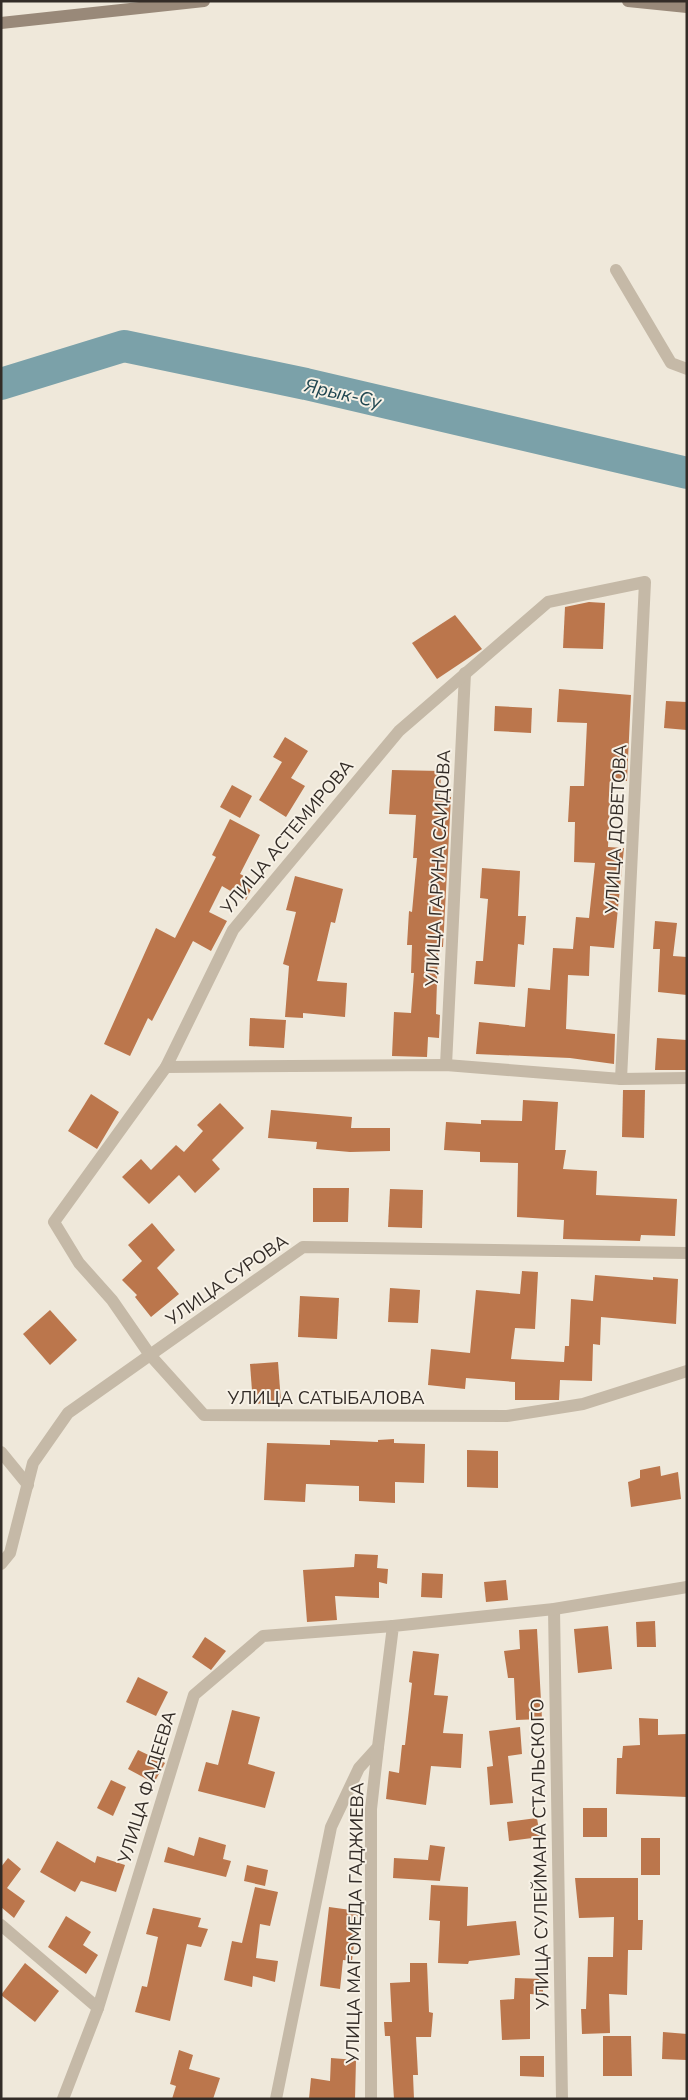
<svg xmlns="http://www.w3.org/2000/svg" width="688" height="2100" viewBox="0 0 688 2100" font-family="'Nunito Sans',sans-serif">
<style>
.lines{fill:none;stroke-linecap:round;stroke-linejoin:round}
.river{stroke:#7ba1a9;stroke-width:32}
.building{fill:#bb764c}
.street{stroke:#c5b9a7;stroke-width:12}
.secondary{stroke:#998979;stroke-width:12}
.labels{text-anchor:middle;stroke-width:4;stroke-linejoin:round;paint-order:stroke}
.street-label{font-size:18px;fill:#332c27;stroke:#f7f1e6}
.water-label{font-size:19px;font-style:italic;fill:#204650;stroke:#f7f1e6}
</style>
<rect width="100%" height="100%" fill="#efe8da"/>
<g class="lines">
<!-- river -->
<polyline class="river" points="1,384 124,346 306,384 687,473"/>
</g>
<!-- building -->
<g class="building">
<polygon points="589,602 605,603 603,649 563,648 565,607"/>
<polygon points="455,615 482,649 437,679 412,643"/>
<polygon points="559,689 631,695 627,781 611,781 608,847 624,848 614,948 590,946 589,976 568,975 566,1029 615,1034 614,1064 570,1058 476,1054 479,1022 525,1027 528,988 550,990 553,948 573,949 576,917 589,918 595,863 574,862 575,822 568,822 570,786 584,786 587,723 557,722"/>
<polygon points="666,701 687,702 687,730 664,728"/>
<polygon points="495,706 532,708 531,733 494,731"/>
<polygon points="285,737 308,751 291,778 305,786 286,817 259,800 282,762 273,757"/>
<polygon points="392,770 441,771 440,796 451,797 443,947 438,947 436,1014 440,1015 439,1038 428,1037 427,1057 392,1056 394,1012 411,1013 414,973 411,973 412,945 407,945 409,911 412,912 417,858 413,858 416,815 389,814"/>
<polygon points="232,785 252,796 240,818 220,807"/>
<polygon points="230,819 260,835 240,874 255,881 246,900 222,886 209,912 227,921 211,951 193,941 152,1021 148,1018 130,1056 104,1044 156,928 175,938 216,857 212,855"/>
<polygon points="482,868 520,871 518,916 526,916 524,945 518,944 515,987 474,984 476,961 483,961 488,899 480,898"/>
<polygon points="295,876 343,889 335,923 331,922 317,981 347,983 345,1017 303,1013 303,1018 285,1017 289,966 283,964 296,912 286,910"/>
<polygon points="655,921 677,923 673,956 687,957 687,995 658,992 660,949 653,949"/>
<polygon points="250,1018 286,1020 284,1048 249,1046"/>
<polygon points="657,1038 687,1040 687,1070 655,1070"/>
<polygon points="623,1090 645,1090 644,1138 622,1137"/>
<polygon points="91,1094 119,1112 97,1149 68,1131"/>
<polygon points="523,1100 558,1102 555,1150 566,1150 563,1169 597,1171 596,1195 677,1199 675,1236 641,1235 640,1241 563,1239 564,1220 517,1217 518,1163 480,1162 480,1152 444,1150 446,1122 481,1124 481,1120 522,1121"/>
<polygon points="220,1103 244,1128 212,1160 220,1169 195,1193 179,1175 149,1204 122,1177 141,1159 151,1170 176,1145 184,1152 203,1131 197,1125"/>
<polygon points="271,1110 352,1117 351,1128 390,1128 390,1151 350,1152 316,1149 317,1142 268,1138"/>
<polygon points="313,1188 349,1188 348,1222 313,1222"/>
<polygon points="390,1189 423,1190 422,1228 388,1227"/>
<polygon points="152,1223 175,1250 157,1268 179,1294 151,1317 135,1297 137,1295 122,1280 142,1261 128,1245"/>
<polygon points="522,1271 538,1272 535,1329 515,1328 511,1359 564,1362 565,1346 569,1346 571,1299 593,1301 595,1275 653,1280 653,1277 678,1279 676,1324 601,1317 600,1345 593,1344 592,1381 560,1380 559,1400 515,1400 515,1382 466,1378 465,1389 428,1385 431,1349 470,1353 476,1290 520,1294"/>
<polygon points="390,1288 420,1290 418,1323 388,1322"/>
<polygon points="300,1296 339,1298 337,1339 298,1337"/>
<polygon points="50,1310 77,1340 50,1365 23,1334"/>
<polygon points="278,1362 281,1402 253,1404 250,1364"/>
<polygon points="394,1439 394,1443 425,1444 424,1483 395,1482 395,1503 359,1501 359,1486 306,1484 305,1502 264,1500 267,1443 330,1445 330,1440 378,1442 378,1440"/>
<polygon points="467,1450 498,1451 498,1488 467,1487"/>
<polygon points="660,1466 661,1476 678,1472 681,1499 631,1507 628,1482 640,1478 640,1470"/>
<polygon points="355,1554 378,1555 377,1568 388,1569 387,1584 379,1582 379,1598 335,1596 337,1620 307,1622 303,1570 354,1567"/>
<polygon points="422,1573 443,1574 442,1598 421,1597"/>
<polygon points="506,1580 508,1600 486,1602 484,1582"/>
<polygon points="655,1621 656,1647 637,1647 636,1622"/>
<polygon points="608,1626 612,1669 578,1673 574,1629"/>
<polygon points="537,1629 542,1719 516,1720 514,1678 508,1678 504,1651 520,1649 519,1630"/>
<polygon points="205,1637 226,1651 211,1670 192,1657"/>
<polygon points="413,1651 439,1654 434,1695 448,1696 443,1733 463,1734 461,1768 431,1766 426,1805 386,1799 389,1771 399,1773 402,1745 405,1745 412,1683 409,1682"/>
<polygon points="138,1677 168,1692 156,1716 126,1702"/>
<polygon points="232,1710 260,1717 248,1764 275,1772 265,1808 198,1791 206,1762 218,1765"/>
<polygon points="639,1718 658,1719 658,1735 687,1734 687,1797 616,1794 617,1758 622,1758 623,1746 640,1745"/>
<polygon points="520,1727 522,1754 508,1756 513,1803 490,1805 487,1767 493,1766 489,1731"/>
<polygon points="138,1750 165,1763 154,1783 128,1769"/>
<polygon points="111,1780 126,1787 113,1816 97,1808"/>
<rect x="583" y="1808" width="24" height="29"/>
<polygon points="537,1818 540,1837 509,1841 507,1822"/>
<polygon points="199,1837 226,1845 223,1859 231,1861 226,1877 164,1862 168,1847 194,1856"/>
<rect x="641" y="1838" width="19" height="37"/>
<polygon points="57,1841 95,1863 97,1856 125,1865 116,1892 81,1881 75,1892 40,1872"/>
<polygon points="430,1845 445,1847 440,1881 393,1878 394,1858 428,1860"/>
<polygon points="8,1858 21,1869 7,1888 25,1901 14,1918 1,1907 1,1867"/>
<polygon points="247,1865 268,1870 265,1886 244,1881"/>
<polygon points="575,1878 638,1878 638,1920 643,1920 642,1950 628,1950 627,1995 609,1994 610,2033 582,2034 581,2009 586,2009 588,1957 613,1957 614,1917 579,1918"/>
<polygon points="431,1885 468,1887 467,1926 516,1921 520,1955 469,1961 468,1964 438,1963 440,1921 429,1920"/>
<polygon points="255,1887 278,1892 270,1926 260,1924 256,1958 278,1961 275,1982 253,1976 252,1987 224,1980 232,1941 242,1943"/>
<polygon points="329,1907 358,1911 352,1961 343,1960 340,1989 320,1986"/>
<polygon points="153,1908 201,1918 198,1927 208,1929 201,1947 187,1944 170,2021 135,2012 142,1986 147,1987 158,1937 146,1934"/>
<polygon points="66,1916 91,1932 83,1945 98,1955 86,1974 48,1947"/>
<polygon points="25,1963 59,1991 35,2022 1,1995"/>
<polygon points="410,1963 427,1963 429,2012 433,2013 431,2037 416,2037 418,2075 413,2075 414,2099 394,2099 390,2036 385,2036 384,2022 392,2022 390,1983 410,1982"/>
<polygon points="515,1978 543,1979 543,1995 530,1994 530,2039 502,2040 500,2000 514,1999"/>
<polygon points="663,2032 687,2034 687,2060 662,2059"/>
<polygon points="603,2036 631,2036 632,2076 603,2076"/>
<polygon points="179,2050 193,2055 189,2069 220,2078 213,2099 172,2099 176,2086 170,2084"/>
<polygon points="520,2056 544,2056 544,2077 520,2076"/>
<polygon points="331,2058 356,2060 355,2099 309,2099 311,2078 330,2081"/>
</g>
<g class="lines">
<!-- street -->
<g class="street">
<polyline points="616,270 671,363 687,369"/>
<polyline points="446,1065 465,673"/>
<polyline points="166,1067 446,1065 621,1079 687,1078"/>
<polyline points="621,1079 645,582 548,602 399,731 233,930 166,1067 54,1222 79,1263 112,1300 150,1355 204,1415 507,1416 583,1404 687,1371"/>
<polyline points="1,1452 28,1485"/>
<polyline points="1,1564 10,1553 33,1463 68,1413 303,1247 687,1253"/>
<polyline points="554,1609 562,2099"/>
<polyline points="1,1925 98,2008"/>
<polyline points="63,2099 98,2008 194,1695 263,1636 393,1626"/>
<polyline points="276,2099 331,1827 359,1768 378,1747 393,1626 554,1609 687,1587"/>
<polyline points="371,2099 371,1809 378,1747"/>
</g>
<!-- secondary -->
<g class="secondary">
<polyline points="628,1 687,7"/>
<polyline points="1,23 204,1"/>
</g>
</g>
<g class="labels">
<!-- street labels -->
<g class="street-label">
<text transform="translate(616 829) rotate(-87)" y="6">УЛИЦА ДОВЕТОВА</text>
<text transform="translate(287 837) rotate(-50)" y="6">УЛИЦА АСТЕМИРОВА</text>
<text transform="translate(438 868) rotate(-87)" y="6">УЛИЦА ГАРУНА САИДОВА</text>
<text transform="translate(227 1280) rotate(-35)" y="6">УЛИЦА СУРОВА</text>
<text x="326" y="1404">УЛИЦА САТЫБАЛОВА</text>
<text transform="translate(147 1787) rotate(-73)" y="6">УЛИЦА ФАДЕЕВА</text>
<text transform="translate(540 1854) rotate(-91)" y="6">УЛИЦА СУЛЕЙМАНА СТАЛЬСКОГО</text>
<text transform="translate(355 1923) rotate(-89)" y="6">УЛИЦА МАГОМЕДА ГАДЖИЕВА</text>
</g>
<!-- water labels -->
<g class="water-label">
<text transform="translate(343 393) rotate(13)" y="7">Ярык-Су</text>
</g>
</g>
<!-- border -->
<rect width="688" height="2100" fill="none" stroke="#332c27" stroke-width="5"/>
</svg>
